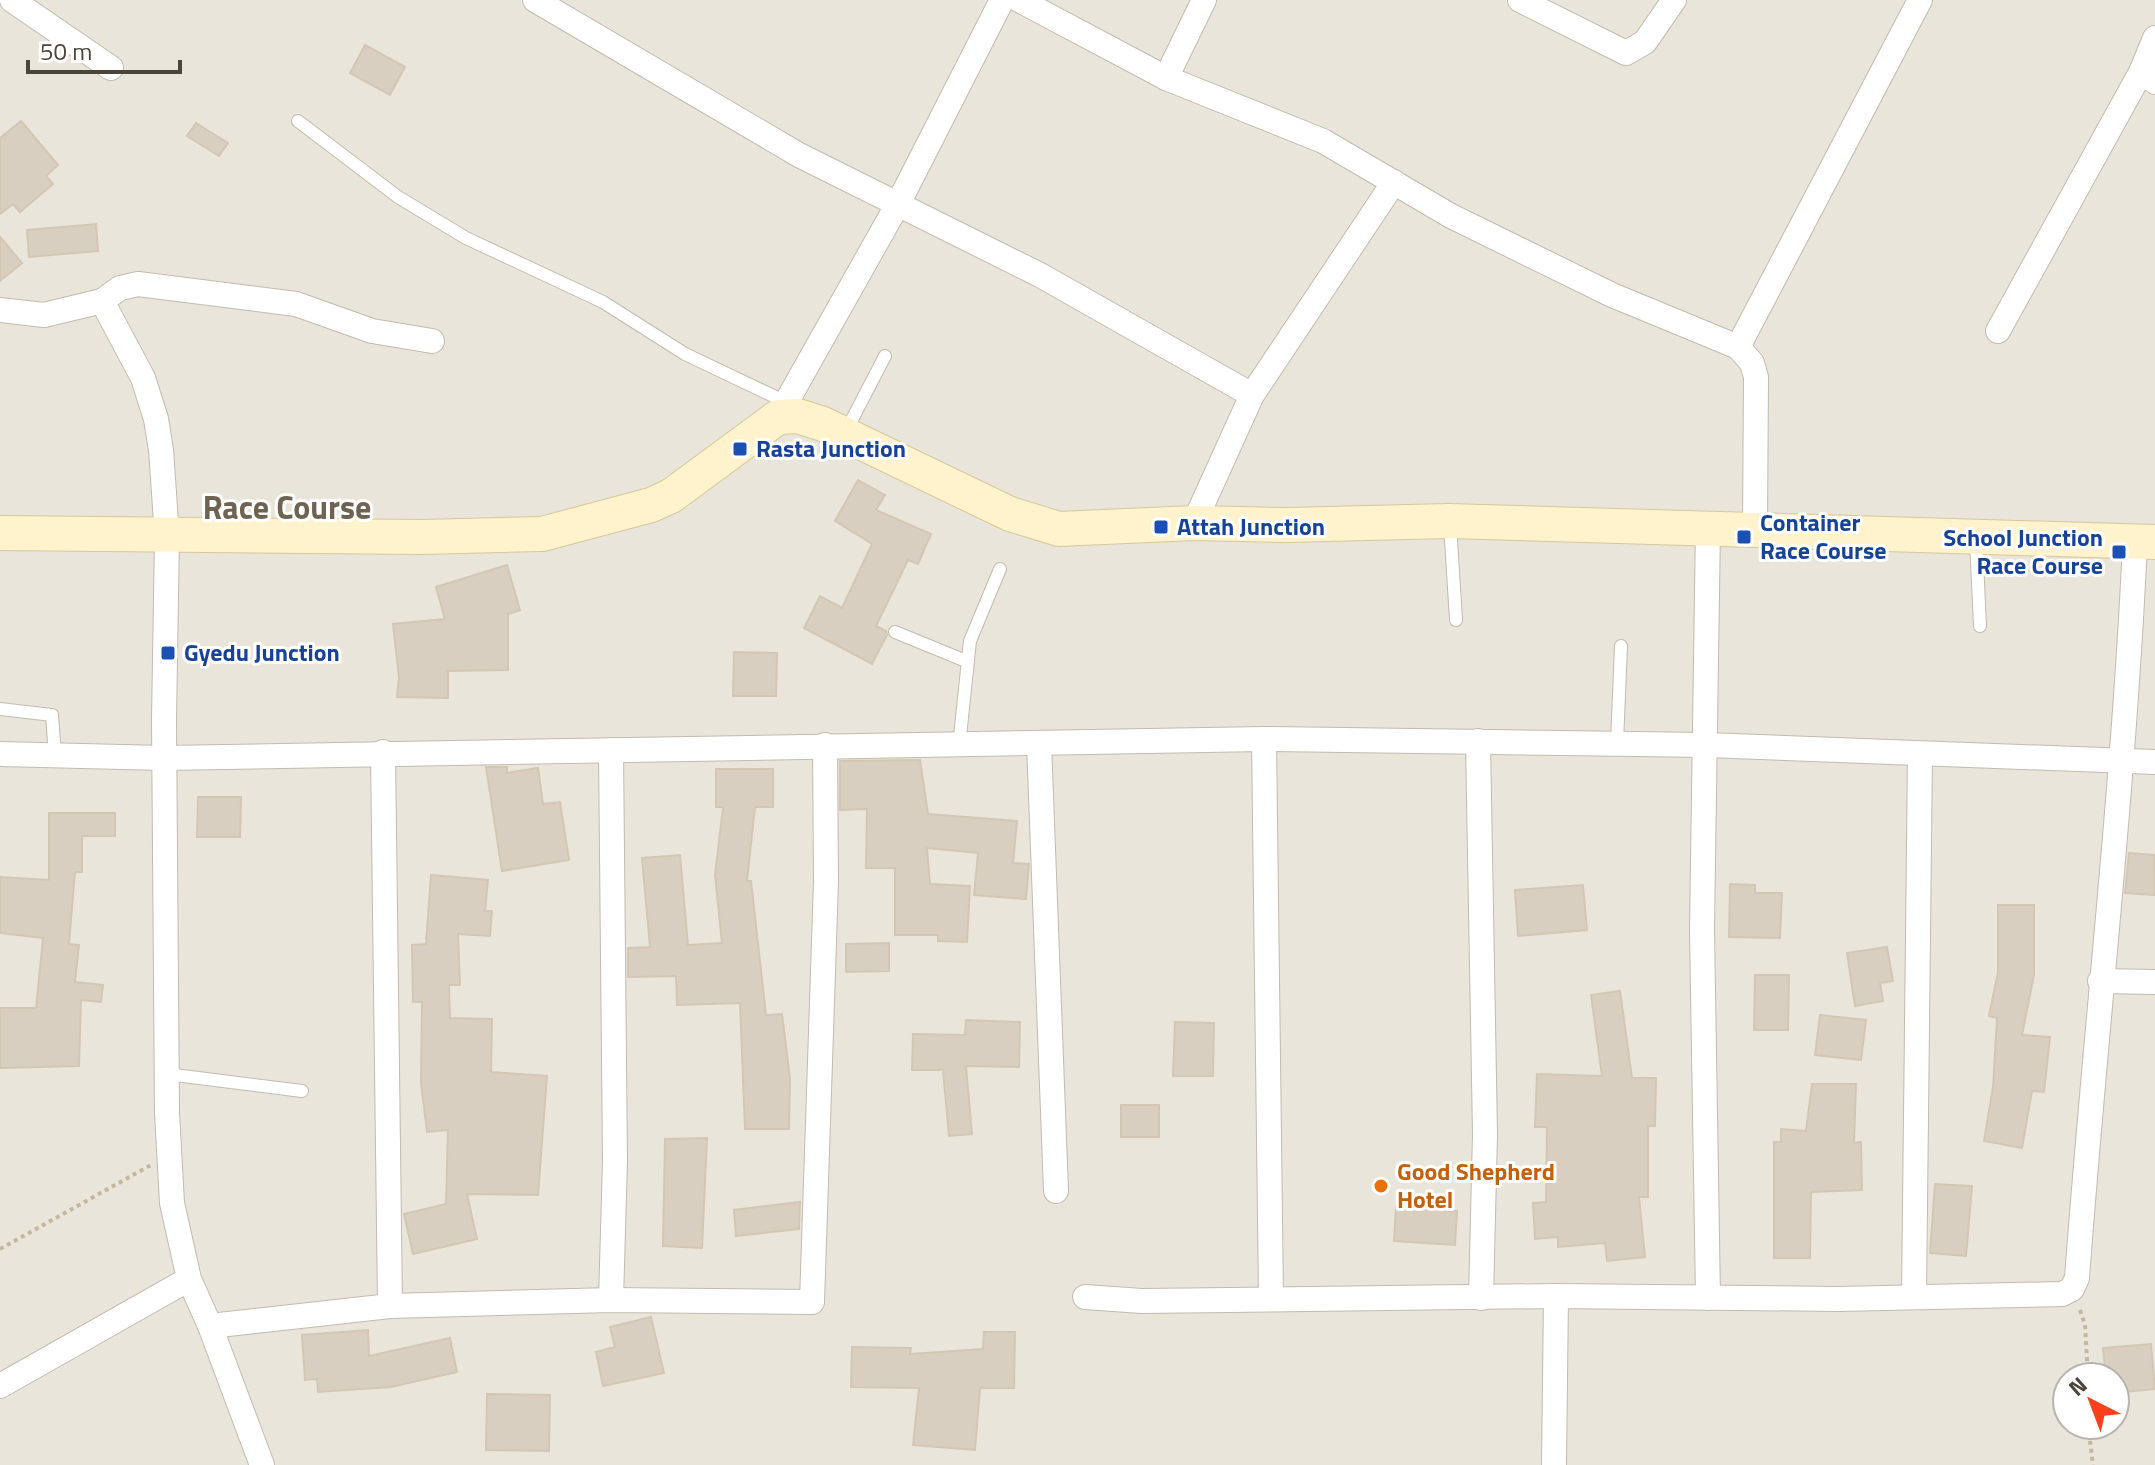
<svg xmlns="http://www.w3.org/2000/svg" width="2155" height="1465" viewBox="0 0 2155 1465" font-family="'Titillium Web',sans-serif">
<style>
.residential{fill:#eae5da;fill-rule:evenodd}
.building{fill:#d8cfc1;stroke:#d3c7b4;stroke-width:2}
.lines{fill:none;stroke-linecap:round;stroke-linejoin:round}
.lane-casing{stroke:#c2bbae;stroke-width:14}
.street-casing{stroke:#c2bbae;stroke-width:26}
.secondary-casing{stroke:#d6c79b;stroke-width:36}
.path{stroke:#c4b79f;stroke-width:4;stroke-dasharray:4 4;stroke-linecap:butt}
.lane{stroke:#fff;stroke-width:12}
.street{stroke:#fff;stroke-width:24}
.secondary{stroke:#fff3cd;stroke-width:34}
.transit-dot{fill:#1a4fb4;stroke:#fff;stroke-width:3}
.food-dot{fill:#e8710a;stroke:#fff;stroke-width:3}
.labels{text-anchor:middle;stroke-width:6;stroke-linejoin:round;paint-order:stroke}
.transit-label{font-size:24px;font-weight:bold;fill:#164399;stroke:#fff;text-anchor:start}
.food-label{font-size:24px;font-weight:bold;fill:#c56008;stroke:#fff;text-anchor:start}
.district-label{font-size:32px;font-weight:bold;fill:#6e6250;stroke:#fff}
</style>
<rect width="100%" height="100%" fill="#f6f3ec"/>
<!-- residential -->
<path class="residential" d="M0,0H2155V1465H0ZM2067,1377H2115V1425H2067Z"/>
<!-- building -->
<g class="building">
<polygon points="365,45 405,67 390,95 350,73"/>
<polygon points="21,121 58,165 46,176 53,184 20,212 13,204 0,214 0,138"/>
<polygon points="196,123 228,143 219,156 187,136"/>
<polygon points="96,224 98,251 29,257 27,230"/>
<polygon points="0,237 22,263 0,281"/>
<polygon points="858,480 885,495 876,510 931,534 918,564 908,560 876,626 886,631 887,635 872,664 804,628 820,596 842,608 872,544 835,521"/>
<polygon points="507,565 520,610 508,614 508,670 448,671 448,698 397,697 399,678 393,624 445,619 436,587"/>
<polygon points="734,652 777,653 776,696 733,696"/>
<polygon points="920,760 928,814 1017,821 1013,863 1029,864 1026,899 974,895 978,853 927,848 930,884 970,886 967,942 938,941 938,935 895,935 895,868 866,868 867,809 840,810 840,761"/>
<polygon points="486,767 507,767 507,773 538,768 543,804 560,802 569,860 502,871"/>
<polygon points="716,769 773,769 773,807 755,807 747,881 751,881 766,1015 782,1014 790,1079 789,1129 745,1129 740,1003 677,1005 676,976 628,977 628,948 650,947 642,858 680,855 688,945 722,943 715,875 723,807 716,807"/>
<polygon points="198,797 241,797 240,837 197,837"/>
<polygon points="49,813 115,813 115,836 82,836 82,872 75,872 69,944 79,945 75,982 103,985 101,1002 81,1000 79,1066 0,1068 0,1008 36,1008 43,938 0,933 0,877 49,880"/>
<polygon points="2129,853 2154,855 2155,895 2125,893"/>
<polygon points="431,875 488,880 485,911 492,911 490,936 458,934 460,985 449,985 450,1018 492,1019 491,1072 547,1076 538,1195 467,1194 477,1239 413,1254 404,1214 446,1204 448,1130 427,1132 421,1083 422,1002 413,1002 412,945 426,944"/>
<polygon points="1730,884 1755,885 1755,893 1782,893 1780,938 1729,937"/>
<polygon points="1583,885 1587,930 1518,936 1515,890"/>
<polygon points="1998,905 2034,905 2034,975 2022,1035 2050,1037 2044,1092 2032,1091 2022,1148 1984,1141 1993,1087 1997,1018 1989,1016 1998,972"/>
<polygon points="889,943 889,971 846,972 846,944"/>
<polygon points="1887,947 1893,981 1880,983 1883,1001 1855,1006 1847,953"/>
<polygon points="1755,975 1789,975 1788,1030 1754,1030"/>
<polygon points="1620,991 1632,1078 1656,1078 1655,1126 1648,1126 1648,1197 1639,1197 1645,1257 1607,1261 1605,1243 1558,1247 1558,1237 1535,1239 1533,1203 1546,1202 1547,1127 1535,1127 1537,1074 1602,1076 1591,995"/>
<polygon points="1820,1015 1866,1020 1861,1060 1815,1055"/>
<polygon points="966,1020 1020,1022 1019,1067 966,1066 972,1134 949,1136 943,1070 912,1070 913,1034 965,1035"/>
<polygon points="1175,1022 1214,1023 1213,1076 1173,1076"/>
<polygon points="1812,1084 1856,1084 1854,1143 1861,1142 1862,1190 1811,1192 1810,1258 1774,1258 1774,1142 1781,1142 1781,1129 1806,1131"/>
<rect x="1121" y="1105" width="38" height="32"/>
<polygon points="707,1138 702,1248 663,1246 665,1139"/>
<polygon points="1935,1184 1972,1186 1966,1256 1930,1253"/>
<polygon points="800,1202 799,1229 736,1236 734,1210"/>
<polygon points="1396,1207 1457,1211 1455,1245 1394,1241"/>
<polygon points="651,1317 664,1373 603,1386 596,1352 615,1347 610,1327"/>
<polygon points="368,1330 369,1356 450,1338 457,1372 391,1387 318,1392 317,1379 305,1380 302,1335"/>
<polygon points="984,1332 1015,1332 1014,1388 980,1388 975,1450 913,1445 919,1388 851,1387 852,1347 911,1348 910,1354 983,1349"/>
<polygon points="2151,1344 2155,1389 2115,1393 2115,1377 2106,1377 2103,1348"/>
<polygon points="487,1394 550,1395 549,1451 486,1450"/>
</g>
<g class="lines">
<defs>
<g id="lane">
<polyline points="298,121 398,197 466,238 603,302 685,354 786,402"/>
<polyline points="846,431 885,356"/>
<polyline points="1450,524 1456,620"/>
<polyline points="1976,540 1980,626"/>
<polyline points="895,632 966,661"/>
<polyline points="0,709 52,715 55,756"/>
<polyline points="1617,743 1621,646"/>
<polyline points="959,746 970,641 1000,569"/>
<polyline points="167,1074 302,1091"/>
</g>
<g id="street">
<polyline points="12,0 111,68"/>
<polyline points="535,0 799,155 1040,275 1252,395 1194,523"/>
<polyline points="1019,0 1166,78 1323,141 1451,216 1612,295 1738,347 1752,363 1756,377 1755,529"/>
<polyline points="1520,0 1626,53 1645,42 1674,0"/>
<polyline points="2155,38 2141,72 2155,82"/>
<polyline points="1166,78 1204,0"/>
<polyline points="102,301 120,288 138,284 296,304 372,331 432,341"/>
<polyline points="0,310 44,315 102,301 143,378 156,419 161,450 167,536 164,720 167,1113 172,1203 189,1279 210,1326 262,1465"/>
<polyline points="1998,331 2141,72"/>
<polyline points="1738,347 1920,0"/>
<polyline points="1252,395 1394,182"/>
<polyline points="778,417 899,202 1002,0"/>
<polyline points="1264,739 1271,1298"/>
<polyline points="1478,741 1485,1134 1481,1298"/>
<polyline points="1039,743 1056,1191"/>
<polyline points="383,752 390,1306"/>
<polyline points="0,754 164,758 1264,739 1706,745 2155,762"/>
<polyline points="2100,981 2155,982"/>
<path d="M1085,1297L1142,1301L1556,1296L1839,1299L2062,1294L2072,1289L2077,1278C2095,1033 2124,788 2135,542"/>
<polyline points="1914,1297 1920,754"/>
<polyline points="1708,1298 1702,929 1708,526"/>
<polyline points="611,1300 615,1161 611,750"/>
<polyline points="210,1326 390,1306 611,1300 812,1302 826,882 825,745"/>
<polyline points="0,1386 189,1279"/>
<polyline points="1554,1465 1556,1296"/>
</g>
<polyline id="secondary" points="0,533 422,537 542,534 651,505 671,496 778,417 798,416 823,424 1010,514 1059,529 1194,523 1287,525 1449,521 2155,542"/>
</defs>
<!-- lane casing -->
<use href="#lane" class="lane-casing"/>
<!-- street casing -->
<use href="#street" class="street-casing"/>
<!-- secondary casing -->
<use href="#secondary" class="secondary-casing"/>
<!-- path -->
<g class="path">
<polyline points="0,1249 151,1165"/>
<polyline points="2080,1310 2085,1325 2088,1377"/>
<polyline points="2088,1425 2093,1465"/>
</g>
<!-- lane -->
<use href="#lane" class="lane"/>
<!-- street -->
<use href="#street" class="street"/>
<!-- secondary -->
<use href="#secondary" class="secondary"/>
</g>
<!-- markers -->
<g class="transit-dot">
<rect x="732" y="441" width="16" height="16" rx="4"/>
<rect x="1153" y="519" width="16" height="16" rx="4"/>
<rect x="1736" y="529" width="16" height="16" rx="4"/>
<rect x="2111" y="544" width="16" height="16" rx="4"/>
<rect x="160" y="645" width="16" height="16" rx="4"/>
</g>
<circle class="food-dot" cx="1381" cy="1186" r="8"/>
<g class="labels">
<!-- transit labels -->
<g class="transit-label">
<text x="756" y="457">Rasta Junction</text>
<text x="1760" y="531">Container<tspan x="1760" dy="28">Race Course</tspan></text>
<text x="1177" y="535">Attah Junction</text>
<text x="2103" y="546" text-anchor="end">School Junction<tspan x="2103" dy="28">Race Course</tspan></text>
<text x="184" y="661">Gyedu Junction</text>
</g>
<!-- food labels -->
<g class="food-label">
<text x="1397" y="1180">Good Shepherd<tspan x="1397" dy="28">Hotel</tspan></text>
</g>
<!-- district labels -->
<g class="district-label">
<text x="287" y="519">Race Course</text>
</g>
</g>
<!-- north arrow -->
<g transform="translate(2091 1401) rotate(318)"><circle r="38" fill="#ffffff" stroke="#b7b4b0" stroke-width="2"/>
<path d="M0-6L14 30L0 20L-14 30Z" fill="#fc3f1d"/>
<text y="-12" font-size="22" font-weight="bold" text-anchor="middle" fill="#4b4439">N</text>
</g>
<!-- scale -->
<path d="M28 60v12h152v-12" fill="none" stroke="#4b4439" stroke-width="4"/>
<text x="40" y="60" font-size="24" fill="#4b4439" stroke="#ffffff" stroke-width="6" paint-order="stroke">50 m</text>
</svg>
